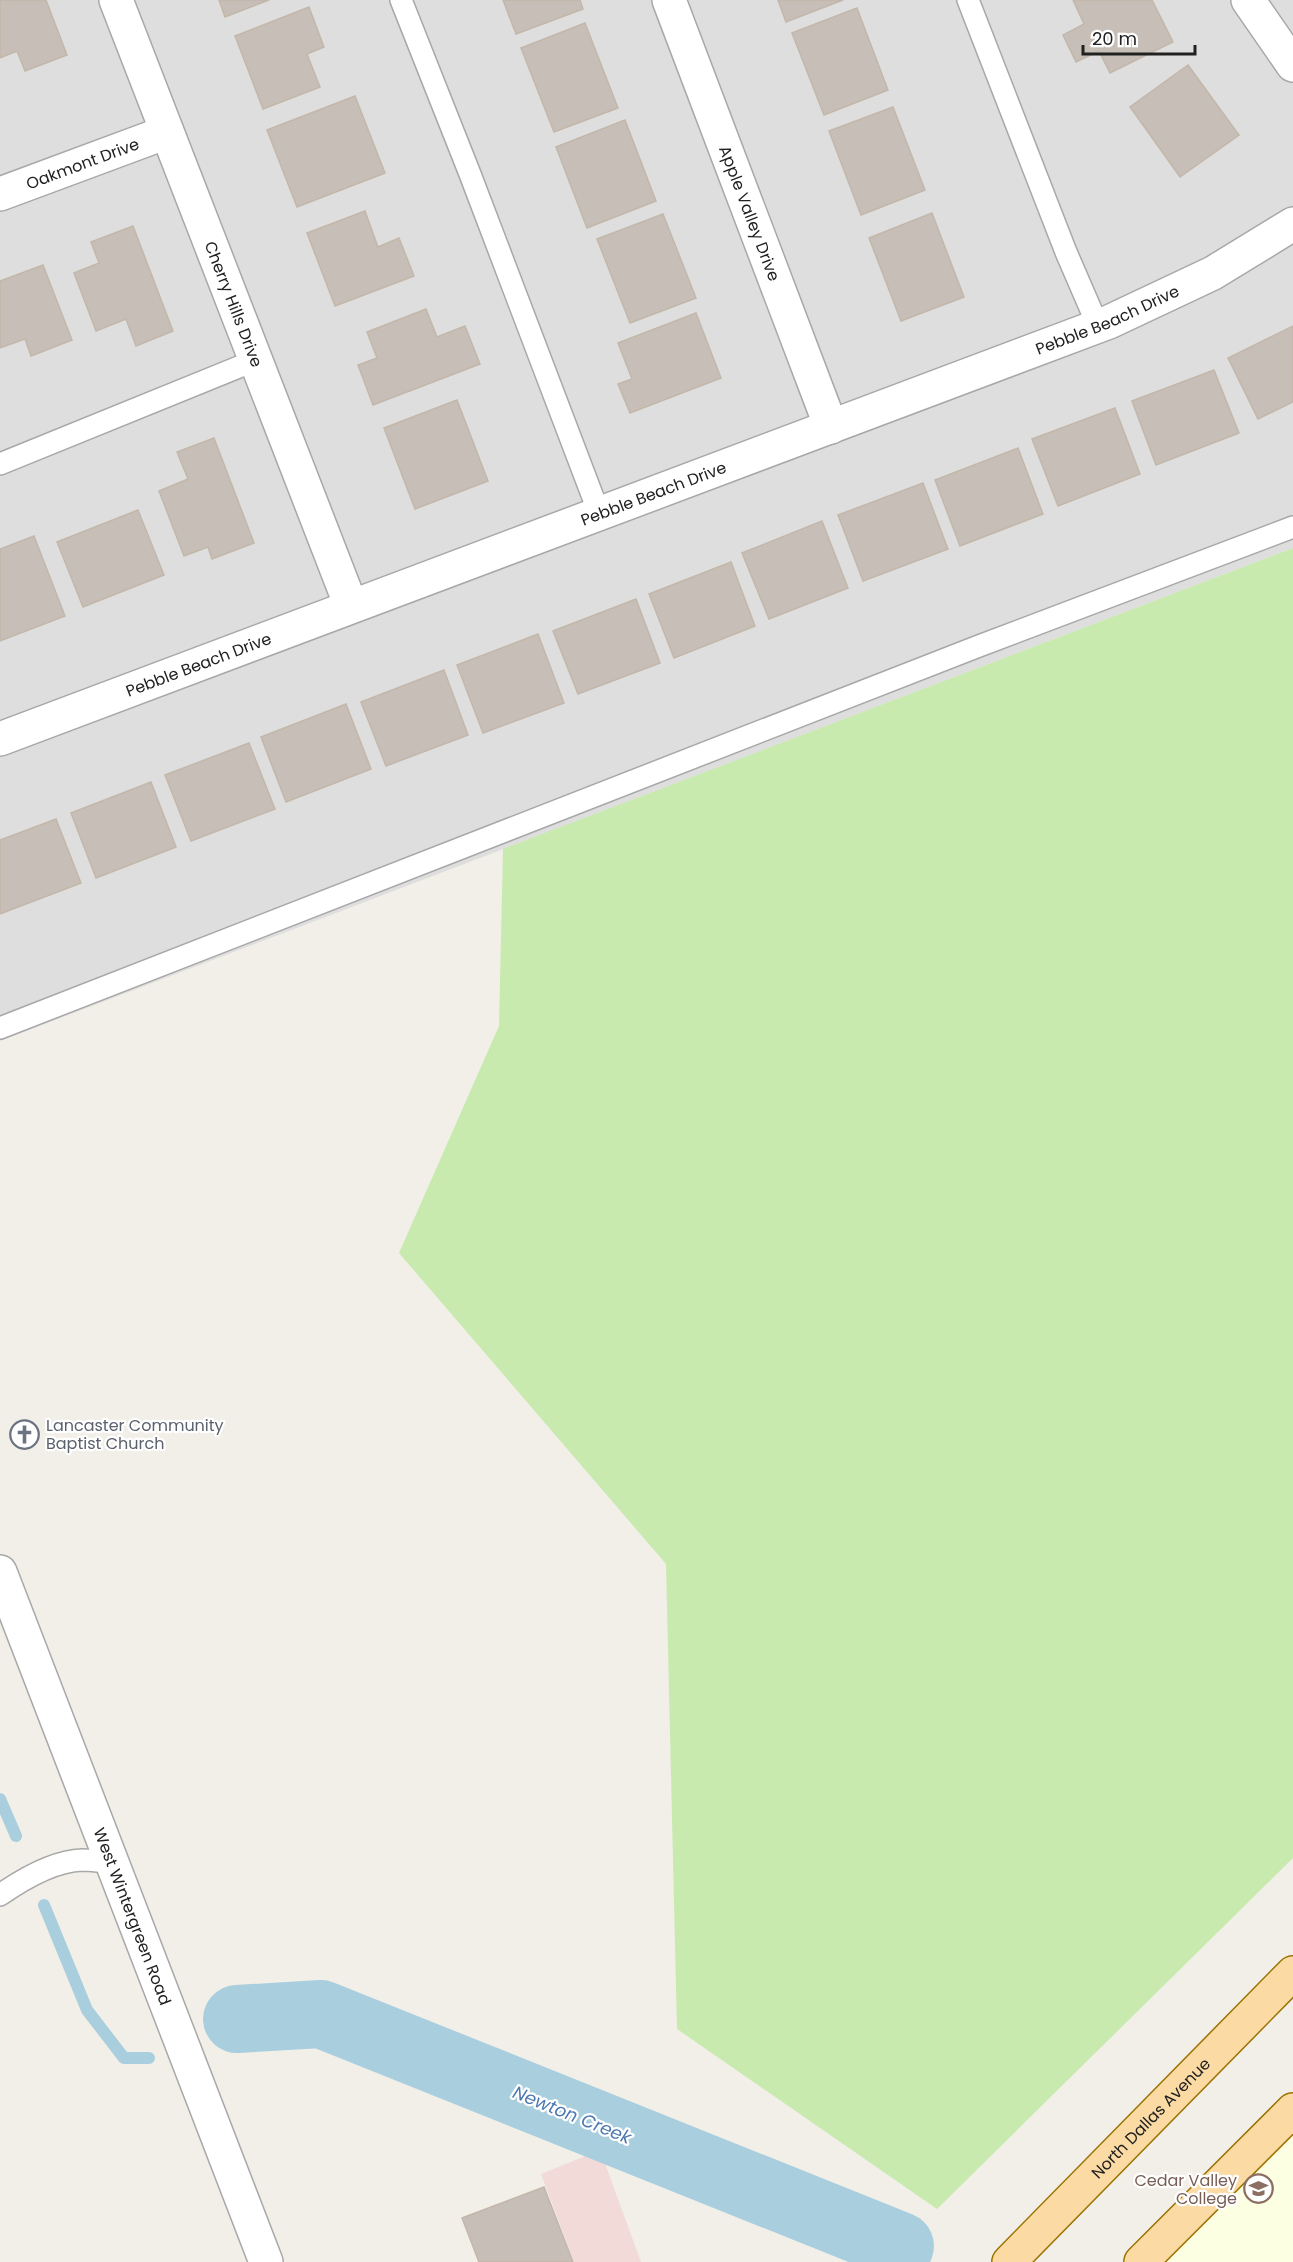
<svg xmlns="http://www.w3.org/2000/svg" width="1293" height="2262" viewBox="0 0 1293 2262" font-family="Poppins,sans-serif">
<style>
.residential{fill:#dfdede}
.commercial{fill:#f1dad8}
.education{fill:#fdffe3}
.grass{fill:#c8eaaf}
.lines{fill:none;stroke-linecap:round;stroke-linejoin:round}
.stream{stroke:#a9cede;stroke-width:12}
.river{stroke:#a9cede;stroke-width:68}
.building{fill:#c6beb7;stroke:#c3b7aa;stroke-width:1.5}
.service-casing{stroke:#a8a8a8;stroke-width:24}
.minor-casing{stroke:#a8a8a8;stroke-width:36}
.tertiary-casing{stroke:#a8a8a8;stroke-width:36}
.primary-casing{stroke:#9b7302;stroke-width:36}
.service{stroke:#fff;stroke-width:21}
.minor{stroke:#fff;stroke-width:33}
.tertiary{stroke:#fff;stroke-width:33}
.primary{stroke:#fbdba3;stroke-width:33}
.labels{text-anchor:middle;stroke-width:4.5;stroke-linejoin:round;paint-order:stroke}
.street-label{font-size:16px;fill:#212121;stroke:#fff}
.worship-label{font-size:16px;fill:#5b616d;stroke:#fff;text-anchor:start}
.education-label{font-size:16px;fill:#785e54;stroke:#fff;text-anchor:end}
.water-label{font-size:18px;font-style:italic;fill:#4d78b0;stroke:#fff}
</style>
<rect width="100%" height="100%" fill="#f1efe8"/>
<!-- residential -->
<polygon class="residential" points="0,0 1293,0 1293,548 0,1041"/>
<!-- commercial -->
<polygon class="commercial" points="600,2150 641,2262 574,2262 541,2174"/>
<!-- education -->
<polygon class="education" points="1293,2116 1293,2262 1154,2262"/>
<!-- grass -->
<polygon class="grass" points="1293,548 1293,1858 937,2209 677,2029 666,1564 399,1253 499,1026 503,849"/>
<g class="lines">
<!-- stream -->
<g class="stream">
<polyline points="0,1799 16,1836"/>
<polyline points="44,1905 87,2010 124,2058 149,2058"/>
</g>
<!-- river -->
<polyline class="river" points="237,2019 321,2014 900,2246"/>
</g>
<!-- building -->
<g class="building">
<polygon points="0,0 46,0 67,55 25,71 17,51 0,58"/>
<polygon points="219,0 269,0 225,17"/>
<polygon points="503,0 580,0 583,9 516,34"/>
<polygon points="778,0 843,0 786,22"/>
<polygon points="1073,0 1152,0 1173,42 1110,73 1099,51 1076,62 1063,35 1084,24"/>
<polygon points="309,7 324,47 307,54 320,87 263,109 235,36"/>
<polygon points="857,8 888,90 824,115 792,33"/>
<polygon points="585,23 618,108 554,132 521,48"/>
<polygon points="1188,65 1239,135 1180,177 1130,107"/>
<polygon points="355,96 385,173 297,207 267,130"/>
<polygon points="893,107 925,190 861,215 829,131"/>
<polygon points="625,120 656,201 587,228 556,147"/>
<polygon points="365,211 378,247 399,238 414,276 335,306 307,233"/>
<polygon points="932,213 964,297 901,321 869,238"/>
<polygon points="663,214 696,298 630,323 597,239"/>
<polygon points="133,226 173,331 136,346 126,319 96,331 74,273 99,263 91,242"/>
<polygon points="43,265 72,340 31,356 25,339 0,348 0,281"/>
<polygon points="426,309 437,337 465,326 480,364 373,405 358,365 377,358 367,332"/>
<polygon points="696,313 721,378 630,413 618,384 632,379 618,343"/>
<polygon points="1293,326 1293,402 1258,419 1228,358"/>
<polygon points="1214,370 1239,433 1156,465 1132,401"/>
<polygon points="457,400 488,481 415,509 384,428"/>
<polygon points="1115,408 1140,474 1058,506 1032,439"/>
<polygon points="214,438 254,543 212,559 208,547 184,556 159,491 188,479 177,452"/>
<polygon points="1018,448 1043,514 960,546 935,480"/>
<polygon points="923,483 948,549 863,581 838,515"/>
<polygon points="138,510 164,575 83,607 57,542"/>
<polygon points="822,521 848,588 769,619 742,553"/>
<polygon points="34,536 65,616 0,641 0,549"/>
<polygon points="731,562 755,626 674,658 649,594"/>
<polygon points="636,599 660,663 578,694 553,631"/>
<polygon points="538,634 564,703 483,733 457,665"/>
<polygon points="444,670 468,735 386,766 361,702"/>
<polygon points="346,704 371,769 286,802 261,737"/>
<polygon points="249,743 275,809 191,841 165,775"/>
<polygon points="151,782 176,847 96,878 71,813"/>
<polygon points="56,819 81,883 0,914 0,840"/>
<polygon points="544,2187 573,2262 479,2262 462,2218"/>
</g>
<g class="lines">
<defs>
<g id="service">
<polyline points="401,0 470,174 599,513"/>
<polyline points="968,0 1066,252 1098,326"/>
<polyline points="0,464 256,360"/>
<polyline points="0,1028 979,646 1293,527"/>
<path d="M0,1895C23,1879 53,1861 82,1860C92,1860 102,1862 111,1862"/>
</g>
<g id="minor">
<path id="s1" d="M116,0L351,606"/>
<path id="s2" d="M669,0L831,427"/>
<polyline points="1248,0 1293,65"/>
<path id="s3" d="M0,194L167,132"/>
<path id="s4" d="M0,739L1109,322L1213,273L1293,224"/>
</g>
<g id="tertiary">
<path id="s5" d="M0,1572L266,2262"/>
</g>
<g id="primary">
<path id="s6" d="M1009,2262L1293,1973"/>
<polyline points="1141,2262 1293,2110"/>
</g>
</defs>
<!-- service casing -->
<use href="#service" class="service-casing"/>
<!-- minor casing -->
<use href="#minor" class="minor-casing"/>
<!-- tertiary casing -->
<use href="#tertiary" class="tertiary-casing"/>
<!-- primary casing -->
<use href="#primary" class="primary-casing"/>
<!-- service -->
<use href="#service" class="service"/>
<!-- minor -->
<use href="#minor" class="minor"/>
<!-- tertiary -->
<use href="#tertiary" class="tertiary"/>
<!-- primary -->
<use href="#primary" class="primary"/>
</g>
<!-- icons -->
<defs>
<symbol id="church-ring" viewBox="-11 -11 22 22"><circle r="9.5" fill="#fff" stroke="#6b7280" stroke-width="1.5"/><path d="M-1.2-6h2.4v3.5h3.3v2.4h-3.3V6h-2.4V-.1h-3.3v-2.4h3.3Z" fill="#6b7280"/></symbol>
<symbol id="university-ring" viewBox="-11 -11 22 22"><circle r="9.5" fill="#fff" stroke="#8d6e63" stroke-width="1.5"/><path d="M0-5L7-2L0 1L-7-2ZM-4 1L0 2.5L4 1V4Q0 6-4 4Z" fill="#8d6e63"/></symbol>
</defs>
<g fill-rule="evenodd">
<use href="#church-ring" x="8" y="1418" width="33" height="33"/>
<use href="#university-ring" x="1242" y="2172" width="33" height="33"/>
</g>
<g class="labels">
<!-- street labels -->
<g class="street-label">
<text dy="6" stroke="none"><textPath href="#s3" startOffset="88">Oakmont Drive</textPath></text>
<text dy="6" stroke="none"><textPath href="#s2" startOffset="228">Apple Valley Drive</textPath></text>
<text dy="6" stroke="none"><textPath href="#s1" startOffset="326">Cherry Hills Drive</textPath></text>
<text dy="6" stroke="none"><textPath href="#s4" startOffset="1184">Pebble Beach Drive</textPath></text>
<text dy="6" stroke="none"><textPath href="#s4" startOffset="698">Pebble Beach Drive</textPath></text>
<text dy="6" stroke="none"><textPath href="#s4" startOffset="212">Pebble Beach Drive</textPath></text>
<text dy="6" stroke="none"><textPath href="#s5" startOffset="369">West Wintergreen Road</textPath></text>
<text dy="6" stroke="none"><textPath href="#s6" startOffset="202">North Dallas Avenue</textPath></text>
</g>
<!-- worship labels -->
<g class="worship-label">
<text x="46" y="1431">Lancaster Community<tspan x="46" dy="18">Baptist Church</tspan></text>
</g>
<!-- education labels -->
<g class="education-label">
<text x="1237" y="2186">Cedar Valley<tspan x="1237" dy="18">College</tspan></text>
</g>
<!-- water labels -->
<g class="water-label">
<text transform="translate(572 2115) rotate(22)" y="6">Newton Creek</text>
</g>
</g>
<!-- scale -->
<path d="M1083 45v9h112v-9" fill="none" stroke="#212121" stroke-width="3"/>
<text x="1092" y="45" font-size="18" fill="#212121" stroke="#ffffff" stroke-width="4.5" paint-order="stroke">20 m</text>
</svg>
